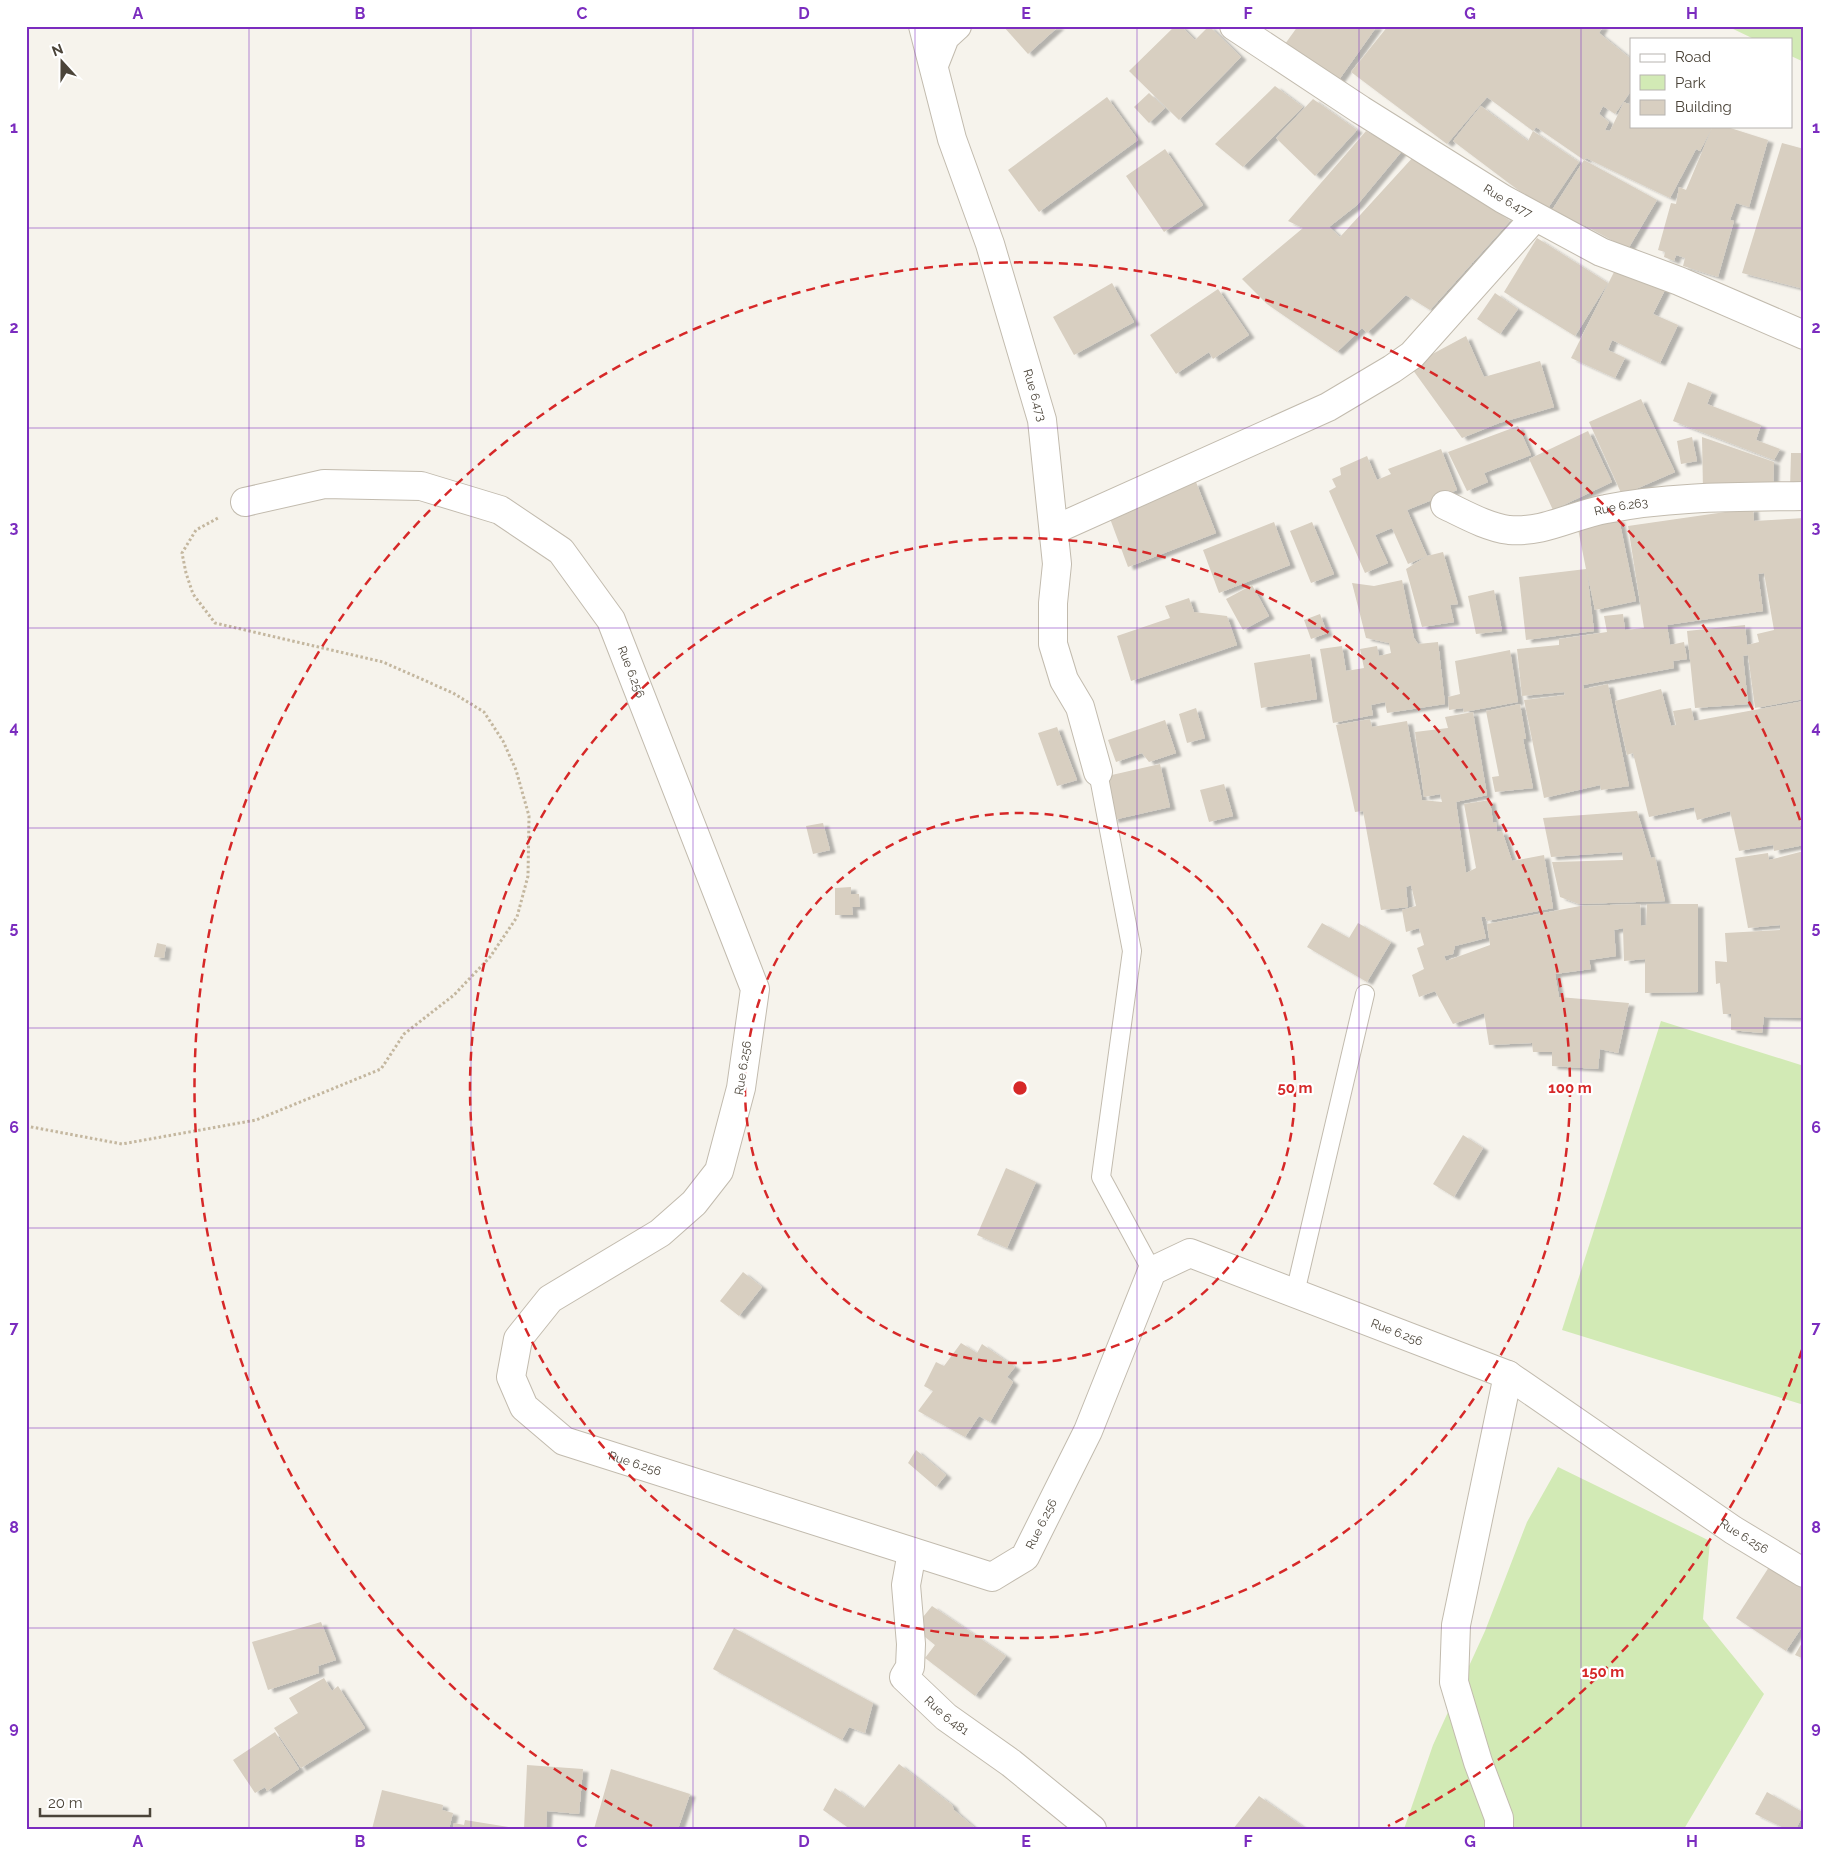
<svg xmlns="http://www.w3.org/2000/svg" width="1830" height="1855" viewBox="0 0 1830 1855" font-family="Raleway,sans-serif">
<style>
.green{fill:#d2eab5}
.building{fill:#d8cfc1;filter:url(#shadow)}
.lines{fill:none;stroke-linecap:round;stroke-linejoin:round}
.lane-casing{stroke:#c2bbae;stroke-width:20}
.street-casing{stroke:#c2bbae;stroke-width:30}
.path{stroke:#c4b79f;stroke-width:3;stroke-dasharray:2.5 2.5;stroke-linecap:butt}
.lane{stroke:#fff;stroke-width:18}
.street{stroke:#fff;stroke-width:28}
.grid{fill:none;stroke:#7b2cbf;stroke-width:1;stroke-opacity:0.55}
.ring{fill:none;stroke:#d62828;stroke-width:2.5;stroke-dasharray:9 6}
.labels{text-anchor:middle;stroke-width:4.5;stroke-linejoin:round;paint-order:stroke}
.street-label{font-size:12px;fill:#4b4439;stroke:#fff}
.centre{fill:#d62828;stroke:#fff;stroke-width:2.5}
.ring-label{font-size:15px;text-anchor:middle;font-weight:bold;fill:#d62828;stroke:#fff;stroke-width:4.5;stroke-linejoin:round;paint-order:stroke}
.neatline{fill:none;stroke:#7b2cbf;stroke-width:2}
.grid-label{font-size:16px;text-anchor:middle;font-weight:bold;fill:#7b2cbf}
</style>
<defs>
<filter id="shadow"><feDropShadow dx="5.5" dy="3" stdDeviation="1" flood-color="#0004"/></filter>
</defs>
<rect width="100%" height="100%" fill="#f6f3ec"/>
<!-- green -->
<g class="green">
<polygon points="1727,26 1804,26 1804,62 1791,56 1791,39 1754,39"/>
<polygon points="1661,1021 1804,1066 1804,1405 1562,1330"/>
<polygon points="1558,1467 1710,1541 1703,1619 1764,1694 1684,1829 1404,1829 1433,1745 1485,1631 1527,1522"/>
</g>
<!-- building -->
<g class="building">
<polygon points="1003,26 1059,26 1028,54"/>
<polygon points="1175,26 1181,26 1195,40 1209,26 1241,57 1179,120 1129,71"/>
<polygon points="1298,26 1377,26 1336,84 1285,44"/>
<polygon points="1388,26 1603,26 1599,33 1631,59 1631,91 1615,114 1603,106 1599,114 1609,122 1605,130 1610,131 1624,102 1631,105 1631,126 1724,126 1768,140 1749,207 1736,203 1730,220 1734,221 1718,277 1683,266 1685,258 1676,255 1674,261 1664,257 1665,252 1658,250 1671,203 1676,204 1679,187 1686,190 1712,128 1700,151 1696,149 1670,198 1586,158 1584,160 1536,127 1533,131 1487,97 1447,144 1351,72"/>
<polygon points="1275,86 1303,107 1243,167 1215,144"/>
<polygon points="1149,93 1165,108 1149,123 1134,107"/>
<polygon points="1107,97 1138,140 1039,212 1008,170"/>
<polygon points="1313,99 1357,130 1315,176 1276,138"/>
<polygon points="1481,106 1528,141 1533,131 1579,162 1546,211 1453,141"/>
<polygon points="1366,131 1402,151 1357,205 1329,227 1340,237 1415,155 1510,221 1430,310 1406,295 1367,333 1362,328 1337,352 1267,304 1242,279 1303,228 1288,221"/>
<polygon points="1782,143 1804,149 1804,289 1742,273"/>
<polygon points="1165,149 1203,205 1164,232 1126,176"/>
<polygon points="1584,160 1657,200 1628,249 1584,225 1581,231 1547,218"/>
<polygon points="1537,238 1608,283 1575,336 1504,292"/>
<polygon points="1618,264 1667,286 1653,314 1678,325 1660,363 1612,340 1608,350 1625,358 1615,378 1571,358"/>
<polygon points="1112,283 1134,322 1074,355 1053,317"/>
<polygon points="1218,289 1249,335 1213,359 1209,352 1176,374 1150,335"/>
<polygon points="1495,293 1518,309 1500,334 1477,319"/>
<polygon points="1466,336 1484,377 1540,361 1554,407 1499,423 1462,438 1410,366"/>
<polygon points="1688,382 1712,392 1707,404 1761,425 1756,440 1780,449 1774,460 1673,421"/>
<polygon points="1641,399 1675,472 1622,495 1589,422"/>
<polygon points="1518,426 1531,455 1484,473 1488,482 1467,491 1448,452"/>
<polygon points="1588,431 1612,482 1553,510 1529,459"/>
<polygon points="1692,437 1697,461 1681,464 1677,441"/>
<polygon points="1702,437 1774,462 1773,492 1703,491"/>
<polygon points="1441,449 1457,490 1407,510 1427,556 1408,564 1392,528 1375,535 1388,563 1365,573 1329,491 1336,487 1332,479 1341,475 1340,468 1367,456 1377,480 1391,474 1388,469"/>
<polygon points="1791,453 1804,453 1804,488 1790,488"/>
<polygon points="1196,482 1216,533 1128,567 1109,516"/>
<polygon points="1753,508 1754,521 1804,518 1804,699 1755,708 1748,655 1743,656 1748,704 1695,708 1687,631 1745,625 1747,645 1759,642 1757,634 1774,630 1764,573 1758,574 1763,611 1667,625 1670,645 1684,642 1687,659 1673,661 1674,668 1583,685 1584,689 1608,684 1629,786 1601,790 1600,785 1544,798 1524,700 1565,695 1564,692 1522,696 1517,649 1559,645 1559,639 1607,632 1604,616 1623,614 1625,630 1644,628 1628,526"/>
<polygon points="1619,519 1636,601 1595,610 1587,572 1594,631 1526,640 1519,577 1586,569 1578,529"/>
<polygon points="1274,522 1290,565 1219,593 1203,550"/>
<polygon points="1312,522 1334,574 1311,583 1290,531"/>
<polygon points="1443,552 1458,604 1450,605 1454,622 1422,627 1406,569 1427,556"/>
<polygon points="1402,580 1414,638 1418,644 1438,642 1445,704 1387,713 1385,702 1371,705 1373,715 1333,723 1320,649 1342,646 1346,671 1364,668 1360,649 1377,646 1379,656 1391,653 1389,643 1366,638 1352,583 1374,586"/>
<polygon points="1252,585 1269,616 1243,630 1226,599"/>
<polygon points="1494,590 1502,631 1476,634 1468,596"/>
<polygon points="1189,598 1194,612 1227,616 1237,645 1131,681 1117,636 1170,618 1165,606"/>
<polygon points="1320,614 1327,633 1311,639 1304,620"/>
<polygon points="1510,650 1518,702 1464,712 1463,708 1449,710 1448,697 1460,694 1455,661"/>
<polygon points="1310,654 1317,699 1261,708 1254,663"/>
<polygon points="1661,689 1671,726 1676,725 1673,711 1691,708 1694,721 1804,701 1804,845 1774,851 1773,845 1739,851 1730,811 1697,820 1694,807 1649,817 1633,753 1627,755 1615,701"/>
<polygon points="1520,704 1526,739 1523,739 1533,788 1495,792 1492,777 1499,776 1486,711"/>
<polygon points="1196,708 1205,738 1187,743 1179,714"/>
<polygon points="1473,712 1487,795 1456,802 1466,873 1476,868 1464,804 1490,800 1493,823 1496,822 1497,832 1502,831 1512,861 1544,855 1553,908 1487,921 1485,917 1481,917 1486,938 1455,946 1453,954 1444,956 1446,961 1490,945 1487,924 1580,906 1640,904 1641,926 1646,925 1647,904 1698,904 1698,992 1645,993 1645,959 1624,961 1623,928 1614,930 1616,956 1589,960 1591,969 1555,974 1559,997 1629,1003 1618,1053 1600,1049 1598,1069 1552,1066 1552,1052 1533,1052 1532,1043 1489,1045 1484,1013 1453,1024 1435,991 1419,997 1412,975 1424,969 1417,948 1424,945 1419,928 1406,932 1402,910 1416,906 1411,885 1406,887 1408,907 1381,910 1363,811 1355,812 1336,725 1370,719 1372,727 1407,721 1422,800 1442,802 1440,794 1424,797 1415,732 1448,728 1445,717"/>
<polygon points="1165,720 1176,753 1149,762 1142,753 1116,762 1108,740"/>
<polygon points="1057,727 1077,780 1057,786 1038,733"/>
<polygon points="1160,764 1170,807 1113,820 1103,777"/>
<polygon points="1224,784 1233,816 1209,822 1200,790"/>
<polygon points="1637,811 1651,858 1655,857 1665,901 1579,904 1560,897 1552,862 1623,860 1622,852 1551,857 1543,818"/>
<polygon points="823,823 830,850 813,854 806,826"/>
<polygon points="1804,851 1804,1018 1764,1017 1762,1033 1731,1030 1731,1014 1723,1014 1720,983 1716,984 1715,961 1727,962 1725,933 1780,930 1780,925 1748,928 1735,858 1768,853 1769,860"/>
<polygon points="851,887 851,894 859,894 860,907 852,907 853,915 835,915 835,888"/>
<polygon points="1322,923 1349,938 1358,923 1391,942 1367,982 1307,947"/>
<polygon points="157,943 166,945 164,958 154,957"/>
<polygon points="1463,1135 1483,1148 1454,1197 1433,1184"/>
<polygon points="1006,1168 1036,1182 1007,1248 977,1235"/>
<polygon points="743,1272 762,1287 739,1316 720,1301"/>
<polygon points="961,1343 977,1353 982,1344 1015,1367 1007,1377 1013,1382 990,1422 979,1416 965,1437 918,1411 933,1391 924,1386 936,1362 944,1366"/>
<polygon points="916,1450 946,1475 936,1487 908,1463"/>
<polygon points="1769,1567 1804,1590 1804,1624 1786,1651 1736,1618"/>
<polygon points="932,1606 1006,1656 975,1696 925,1658 935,1645 914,1628"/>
<polygon points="321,1622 336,1660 318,1666 319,1673 268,1690 252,1642"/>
<polygon points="734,1628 873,1703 865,1733 849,1727 842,1740 713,1669"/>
<polygon points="1804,1639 1804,1659 1795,1655"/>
<polygon points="324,1678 332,1691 338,1686 365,1728 301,1768 274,1728 298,1713 289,1698"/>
<polygon points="275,1732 299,1769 267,1791 265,1787 255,1793 233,1760"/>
<polygon points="899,1764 952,1805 954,1810 976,1829 850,1829 823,1810 835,1788 864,1808"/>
<polygon points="527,1765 583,1769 579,1814 547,1811 546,1829 524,1829"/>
<polygon points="611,1769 690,1794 678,1829 594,1829"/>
<polygon points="382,1790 443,1805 442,1810 453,1813 449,1829 372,1829"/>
<polygon points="1767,1792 1804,1813 1796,1829 1786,1829 1755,1814"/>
<polygon points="1259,1796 1306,1829 1233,1829"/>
<polygon points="465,1820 515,1828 515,1829 453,1829 454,1823 464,1825"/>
</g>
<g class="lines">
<defs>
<g id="lane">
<polyline points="1098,772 1132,951 1101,1177 1152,1271"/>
<polyline points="1295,1293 1365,994"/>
</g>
<g id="street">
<path id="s1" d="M923,26L952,139L990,244L1042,420L1057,564L1053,603V644L1064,680L1080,707L1098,772"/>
<path id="s2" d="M1234,26L1361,110L1503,199L1601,252L1679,281L1804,335"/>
<polyline points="934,65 945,37 957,26"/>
<path id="s3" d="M245,502L324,484L421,486L500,510L561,551L611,620L755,989L741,1088L719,1171L694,1203L660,1233L550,1299L518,1339L511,1377L524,1407L564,1441L992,1577L1025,1557L1088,1431L1152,1271L1190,1253L1508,1375L1733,1530L1804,1573"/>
<path id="s4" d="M1445,505C1466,515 1487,527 1509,530C1544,533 1573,515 1606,509C1669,496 1739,497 1804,496"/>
<polyline points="1054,530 1328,407 1392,369 1412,355 1535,217"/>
<path id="s5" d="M912,1552L906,1585L911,1644L910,1667L904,1677L946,1717L1011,1763L1092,1829"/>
<polyline points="1499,1829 1499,1818 1478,1762 1454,1682 1456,1625 1508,1375"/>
</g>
</defs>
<!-- lane casing -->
<use href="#lane" class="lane-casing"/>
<!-- street casing -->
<use href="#street" class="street-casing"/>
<!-- path -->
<polyline class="path" points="26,1126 122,1144 256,1120 381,1069 404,1034 454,995 490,957 517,917 528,876 529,816 516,770 503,741 484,712 453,693 383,662 215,623 193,594 186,573 182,553 196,530 218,518"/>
<!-- lane -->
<use href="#lane" class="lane"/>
<!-- street -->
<use href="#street" class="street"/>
</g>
<!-- grid -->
<path class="grid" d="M249,26V1829M471,26V1829M693,26V1829M915,26V1829M1137,26V1829M1359,26V1829M1581,26V1829M26,228H1804M26,428H1804M26,628H1804M26,828H1804M26,1028H1804M26,1228H1804M26,1428H1804M26,1628H1804"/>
<!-- distance rings -->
<g class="ring">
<circle cx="1020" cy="1088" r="275"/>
<circle cx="1020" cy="1088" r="550"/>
<path d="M1802 1350A825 825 0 0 1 1388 1826M652 1826A825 825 0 1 1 1802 826"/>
</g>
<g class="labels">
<!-- street labels -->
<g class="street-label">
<text dy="4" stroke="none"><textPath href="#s2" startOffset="325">Rue 6.477</textPath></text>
<text dy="4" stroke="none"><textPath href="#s1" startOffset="386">Rue 6.473</textPath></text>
<text dy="4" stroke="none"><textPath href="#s4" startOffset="184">Rue 6.263</textPath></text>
<text dy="4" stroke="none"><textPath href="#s3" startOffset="475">Rue 6.256</textPath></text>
<text transform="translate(743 1068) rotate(-81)" y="4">Rue 6.256</text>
<text dy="4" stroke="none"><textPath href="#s3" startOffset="2455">Rue 6.256</textPath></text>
<text dy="4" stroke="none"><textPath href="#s3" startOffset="1465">Rue 6.256</textPath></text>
<text dy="4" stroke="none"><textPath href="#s3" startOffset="1915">Rue 6.256</textPath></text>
<text dy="4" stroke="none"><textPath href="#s3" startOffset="2860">Rue 6.256</textPath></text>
<text dy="4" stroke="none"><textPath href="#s5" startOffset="185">Rue 6.481</textPath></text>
</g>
</g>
<circle cx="1020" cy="1088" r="8" class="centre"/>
<g class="ring-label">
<text x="1295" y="1093">50 m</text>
<text x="1570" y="1093">100 m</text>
<text x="1603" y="1677">150 m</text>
</g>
<!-- border -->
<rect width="1830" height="1855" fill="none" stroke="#ffffff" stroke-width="55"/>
<!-- legend -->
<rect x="1630" y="38" width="162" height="90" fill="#ffffff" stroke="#b7b4b0"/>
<rect x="1640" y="54" width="25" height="8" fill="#ffffff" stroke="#b7b4b0"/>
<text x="1675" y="62" font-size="15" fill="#4b4439">Road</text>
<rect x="1640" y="75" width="25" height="15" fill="#d2eab5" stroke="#b7b4b0"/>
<text x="1675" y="88" font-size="15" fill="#4b4439">Park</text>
<rect x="1640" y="100" width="25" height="15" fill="#d8cfc1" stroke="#b7b4b0"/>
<text x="1675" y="112" font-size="15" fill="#4b4439">Building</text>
<!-- north arrow -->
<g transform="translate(62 62) rotate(339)" stroke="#ffffff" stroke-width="4" paint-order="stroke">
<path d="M0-4L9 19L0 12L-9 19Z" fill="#4b4439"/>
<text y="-8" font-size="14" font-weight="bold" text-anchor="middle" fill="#4b4439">N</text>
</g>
<!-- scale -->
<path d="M40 1808v8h110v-8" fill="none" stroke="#4b4439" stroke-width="2.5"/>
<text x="48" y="1808" font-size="15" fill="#4b4439" stroke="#ffffff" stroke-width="4" paint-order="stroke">20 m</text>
<rect x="28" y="28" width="1774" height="1800" class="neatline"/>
<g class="grid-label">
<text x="138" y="19">A</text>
<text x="360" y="19">B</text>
<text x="582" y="19">C</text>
<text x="804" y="19">D</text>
<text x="1026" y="19">E</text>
<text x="1248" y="19">F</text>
<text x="1470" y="19">G</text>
<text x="1692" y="19">H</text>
<text x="14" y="133">1</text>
<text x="1816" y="133">1</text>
<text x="14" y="333">2</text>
<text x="1816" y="333">2</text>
<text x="14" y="533">3</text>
<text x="1816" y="533">3</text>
<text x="14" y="733">4</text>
<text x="1816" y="733">4</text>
<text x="14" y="933">5</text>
<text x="1816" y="933">5</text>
<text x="14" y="1133">6</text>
<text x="1816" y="1133">6</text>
<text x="14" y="1333">7</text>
<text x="1816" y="1333">7</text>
<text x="14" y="1533">8</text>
<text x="1816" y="1533">8</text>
<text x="14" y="1733">9</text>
<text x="1816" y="1733">9</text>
<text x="138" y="1847">A</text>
<text x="360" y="1847">B</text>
<text x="582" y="1847">C</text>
<text x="804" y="1847">D</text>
<text x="1026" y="1847">E</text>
<text x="1248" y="1847">F</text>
<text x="1470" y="1847">G</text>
<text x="1692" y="1847">H</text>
</g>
</svg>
